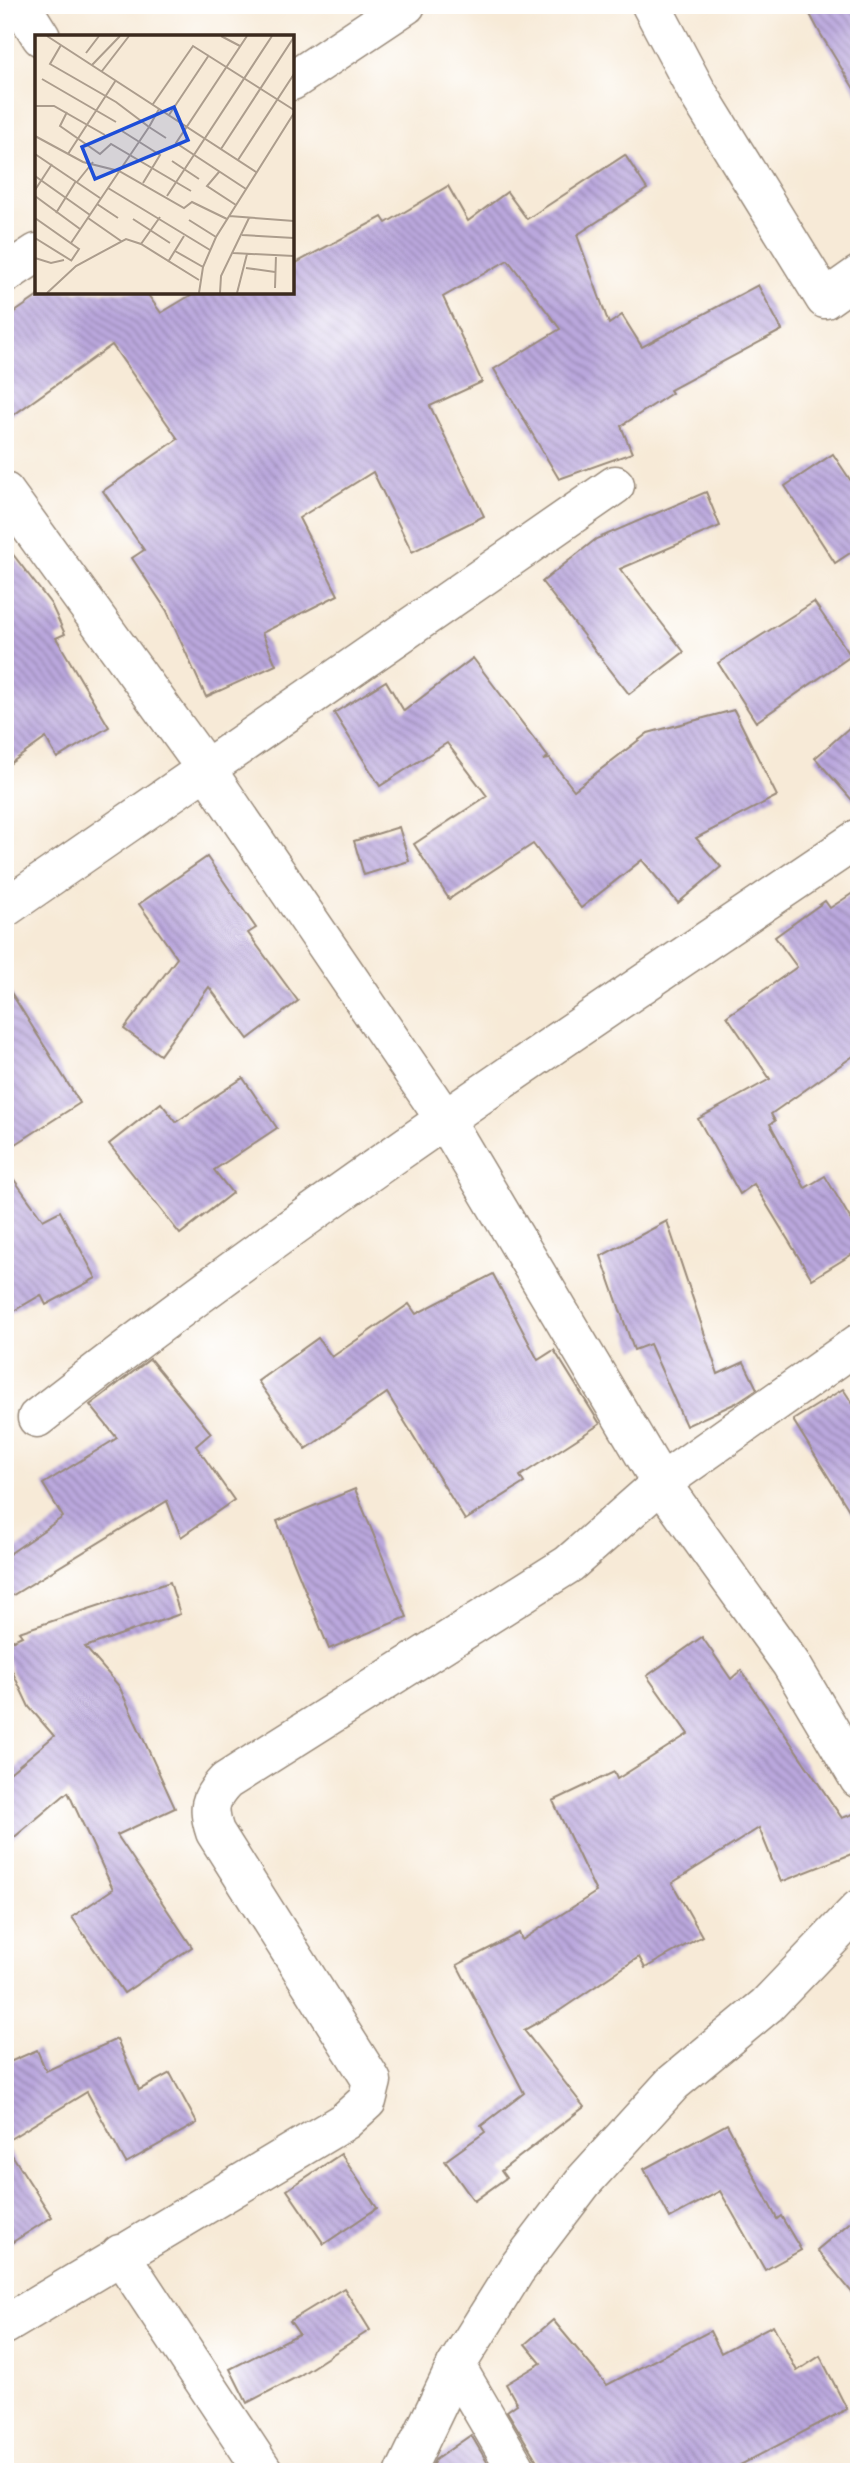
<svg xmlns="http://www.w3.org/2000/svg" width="864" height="2477" viewBox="0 0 864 2477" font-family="Kalam,sans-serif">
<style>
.building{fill:url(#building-back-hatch)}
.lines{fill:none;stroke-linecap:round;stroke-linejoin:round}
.street-casing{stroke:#998a7a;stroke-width:41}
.street{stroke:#fff;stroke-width:38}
.inset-road{fill:none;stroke:#ac9d8d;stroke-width:2}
.view{fill:#1d4ed8;fill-opacity:0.15;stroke:#1d4ed8;stroke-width:3.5}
.inset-edge{fill:none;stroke:#3b2a1e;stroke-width:3.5}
</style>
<defs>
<pattern id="building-back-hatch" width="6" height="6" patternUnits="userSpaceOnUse" patternTransform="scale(1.75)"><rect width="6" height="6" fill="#baa7dd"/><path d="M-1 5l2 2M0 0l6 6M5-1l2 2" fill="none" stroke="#9888b3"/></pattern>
</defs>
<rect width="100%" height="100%" fill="#fff"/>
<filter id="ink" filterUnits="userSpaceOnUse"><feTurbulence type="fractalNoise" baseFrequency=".0143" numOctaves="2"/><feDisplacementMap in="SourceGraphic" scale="14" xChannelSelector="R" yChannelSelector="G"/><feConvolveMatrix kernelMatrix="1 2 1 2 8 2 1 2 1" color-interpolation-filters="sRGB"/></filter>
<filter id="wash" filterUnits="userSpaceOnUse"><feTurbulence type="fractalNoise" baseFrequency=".00686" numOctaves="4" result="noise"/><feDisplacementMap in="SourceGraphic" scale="28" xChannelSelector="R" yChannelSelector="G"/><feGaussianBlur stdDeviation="1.57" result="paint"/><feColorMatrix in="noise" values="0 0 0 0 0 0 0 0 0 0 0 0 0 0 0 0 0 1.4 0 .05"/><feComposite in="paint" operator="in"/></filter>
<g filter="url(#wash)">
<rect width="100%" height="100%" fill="#f7ead7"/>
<g id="blocks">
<!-- building -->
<g class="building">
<polygon points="805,5 859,5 859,97 820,33"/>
<polygon points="625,155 647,189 577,235 609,324 622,315 642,347 758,285 782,330 670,390 672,393 621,426 632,453 559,479 494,369 560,329 508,260 443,297 482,382 430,406 484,516 412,552 373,472 299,518 338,595 262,633 276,665 206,697 167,611 132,558 144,550 103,491 178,439 112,345 5,421 5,319 44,292 146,292 161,313 196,292 292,292 292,265 382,217 386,223 448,186 468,221 507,192 527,219"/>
<polygon points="833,454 859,493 859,547 835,563 785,486"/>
<polygon points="706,492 720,526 620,569 684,652 629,694 542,582 596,539"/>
<polygon points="5,544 51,604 65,634 56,638 109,727 57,758 46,738 5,767"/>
<polygon points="814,602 851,656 756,722 718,663"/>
<polygon points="473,658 548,757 543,760 550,759 574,790 648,733 734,710 777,796 696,838 721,867 678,903 642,860 581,908 533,844 449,899 414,844 487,796 447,743 380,786 334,713 386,681 404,711"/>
<polygon points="859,719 859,808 815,758"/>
<polygon points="399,827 409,861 364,875 354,841"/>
<polygon points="207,857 256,928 248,933 298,1001 248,1039 209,987 160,1055 124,1029 177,958 139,904"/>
<polygon points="859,889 859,1052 771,1114 775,1121 770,1124 805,1188 825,1176 859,1233 859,1250 812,1279 754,1184 740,1194 698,1119 770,1079 727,1016 797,967 775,937 825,901 830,908"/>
<polygon points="5,983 80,1103 5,1151"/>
<polygon points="243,1078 277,1128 214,1170 232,1193 180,1234 109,1144 161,1103 176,1122"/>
<polygon points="5,1167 43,1220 60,1211 96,1278 46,1305 41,1295 5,1316"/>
<polygon points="667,1221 718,1374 744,1362 757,1389 736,1403 686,1426 650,1344 634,1350 601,1256"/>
<polygon points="493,1274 538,1360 554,1350 600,1424 520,1476 524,1483 465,1520 387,1393 306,1449 258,1381 318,1338 332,1357 409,1304 416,1314"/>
<polygon points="150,1359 211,1433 196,1446 234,1500 181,1537 167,1501 5,1600 5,1557 63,1517 43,1484 117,1438 90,1405"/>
<polygon points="843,1389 859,1413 859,1526 793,1420"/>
<polygon points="355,1489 407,1617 329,1649 277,1521"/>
<polygon points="170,1582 180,1614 85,1647 119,1686 175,1808 117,1835 192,1947 124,1993 72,1917 113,1889 68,1792 5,1845 5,1777 54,1736 29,1707 5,1656 5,1644 22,1636 19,1632"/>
<polygon points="702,1637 731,1679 741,1670 842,1818 859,1812 859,1851 781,1882 759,1828 672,1883 702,1936 645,1968 639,1957 559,2011 524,2030 584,2107 501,2171 506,2178 474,2201 445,2161 485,2132 481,2126 524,2093 457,1965 519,1933 522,1940 596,1892 553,1801 614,1772 617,1779 688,1734 647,1676"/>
<polygon points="117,2039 139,2090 170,2073 197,2123 126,2163 87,2092 5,2142 5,2064 37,2050 46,2071"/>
<polygon points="727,2124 777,2219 781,2216 801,2250 765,2270 720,2191 670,2218 644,2169"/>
<polygon points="5,2144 52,2217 5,2247"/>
<polygon points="341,2154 377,2208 324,2244 287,2190"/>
<polygon points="859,2215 859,2301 817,2250"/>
<polygon points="344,2288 370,2330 299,2376 247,2403 230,2369 299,2334 290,2321"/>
<polygon points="553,2320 607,2385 710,2331 721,2353 773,2325 797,2371 820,2356 847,2409 727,2472 540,2472 537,2461 507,2411 517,2404 506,2384 541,2363 525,2344"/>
<polygon points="471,2435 493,2472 429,2472 435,2460"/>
</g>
</g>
</g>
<g filter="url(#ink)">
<use href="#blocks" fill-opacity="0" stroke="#998a7a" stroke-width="2"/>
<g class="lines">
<defs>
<g id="street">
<polyline points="21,5 41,37"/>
<polyline points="651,5 696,90 825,299 859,275"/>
<polyline points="292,81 406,5"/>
<polyline points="5,274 37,253"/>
<polyline points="5,492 206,769 615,485"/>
<polyline points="5,908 206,769 444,1118 661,1483 791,1664 859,1779"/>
<path d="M37,1418C301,1211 581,1026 859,838"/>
<polyline points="120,2254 264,2472"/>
<path d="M5,2325L345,2121L367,2101L372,2081L215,1832C207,1808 209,1799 226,1781L569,1564L661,1483L859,1343"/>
<polyline points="456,2366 518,2472"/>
<polyline points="405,2472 456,2366 516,2270 583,2182 673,2083 767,2005 859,1909"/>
</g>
</defs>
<!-- street casing -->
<use href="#street" class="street-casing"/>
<!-- street -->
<use href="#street" class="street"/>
</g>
</g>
<!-- overview -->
<g transform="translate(35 35)">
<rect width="259" height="259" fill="#f7ead7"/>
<path class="inset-road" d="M12,1L221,137M186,1L205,11M26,10L15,29L81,67L114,92L36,208M51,18L64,1M57,30L85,1M67,36L94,1M7,44L81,87M118,69L158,11L259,75M0,71H19L70,100M124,74L114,92L131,103M32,77L25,91L65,119L76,109L156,156M134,80L174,20M87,96L125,120L108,148M0,101L48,127L84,136L149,173L157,167L192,184M186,114L259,2M0,119L65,163M33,119L81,45M203,125L259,39M137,126L164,144M184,137L172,151L201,170M0,141L55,180M42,147L58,127M73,153L175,215M211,154L141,108L212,1M0,155L17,129M0,161L45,194M132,161L237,1M62,169L83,183M21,178L41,146M194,181L259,186M0,183L44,214L36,226M53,183L86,206M98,184L135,208M154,185L181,202M207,200L259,203M0,203L37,226M106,209L125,182M140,216L168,232M198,218L259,221M0,223L16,228L29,225M133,227L149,201M211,233L240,237M240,253L241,220M12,258L41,231L91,204L106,209L164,245M164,258L168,232L181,202L259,78M185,258L186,241L214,183M202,258L212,219"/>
<path class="view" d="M139,72L153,105L60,144L47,112Z"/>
<rect width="259" height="259" class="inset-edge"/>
</g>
<!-- margin -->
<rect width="864" height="2477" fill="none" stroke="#fff" stroke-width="28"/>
</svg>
